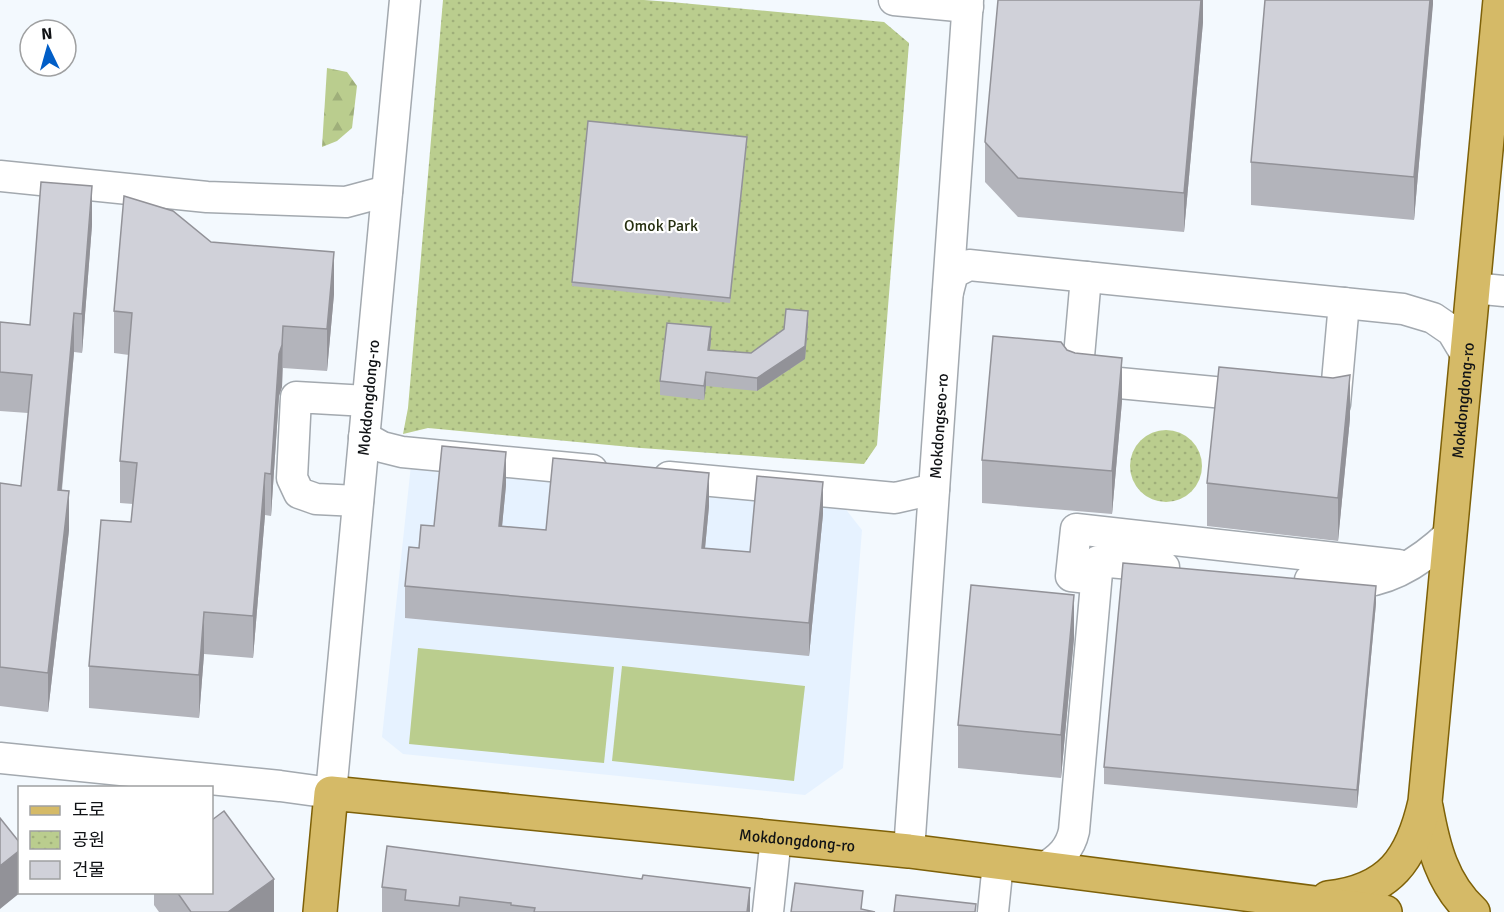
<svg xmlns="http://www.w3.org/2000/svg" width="1504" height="912" viewBox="0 0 1504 912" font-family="Signika,'Noto Sans KR',sans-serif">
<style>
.built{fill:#e6f2ff}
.grass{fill:#bacd8e}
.forest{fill:url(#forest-firs)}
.park{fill:url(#park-dots)}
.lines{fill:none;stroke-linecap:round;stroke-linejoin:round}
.minor-casing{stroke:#a3a9af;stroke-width:33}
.major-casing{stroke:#7e6108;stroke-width:36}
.minor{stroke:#fff;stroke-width:30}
.major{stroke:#d5ba67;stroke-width:33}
.wall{fill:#b3b4bb}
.shaded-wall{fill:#929298}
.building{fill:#d0d1d9;stroke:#929298;stroke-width:1.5}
.labels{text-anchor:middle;stroke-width:4.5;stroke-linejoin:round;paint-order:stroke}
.park-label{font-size:16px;fill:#262f10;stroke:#fff}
.street-label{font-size:16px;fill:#101215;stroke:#fff}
</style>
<defs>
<pattern id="forest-firs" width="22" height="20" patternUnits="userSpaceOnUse" patternTransform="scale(1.5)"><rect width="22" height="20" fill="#bacd8e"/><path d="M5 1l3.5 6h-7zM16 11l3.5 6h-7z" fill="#9faf7a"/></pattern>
<pattern id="park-dots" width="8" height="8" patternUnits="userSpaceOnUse" patternTransform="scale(1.5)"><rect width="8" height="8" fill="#bacd8e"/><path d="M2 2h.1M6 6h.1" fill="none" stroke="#9faf7a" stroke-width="1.8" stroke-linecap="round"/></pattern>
</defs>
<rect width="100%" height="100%" fill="#f3f9fe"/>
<!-- built -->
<polygon class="built" points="411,465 844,507 862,530 843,768 805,795 403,754 382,737"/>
<!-- grass -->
<g class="grass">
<polygon points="418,648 614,667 604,763 409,744"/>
<polygon points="622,666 805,686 794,781 612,761"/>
</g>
<!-- forest -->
<polygon class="forest" points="327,68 347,72 357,86 352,128 337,141 322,147"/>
<!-- park -->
<g class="park">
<polygon points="443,0 644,0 671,2 884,22 909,43 877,445 864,464 641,448 428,428 403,434 408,408"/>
<circle cx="1166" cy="466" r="36"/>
</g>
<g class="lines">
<defs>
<g id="minor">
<polyline points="894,0 968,7"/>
<polyline points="0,176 207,197 346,202 387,191"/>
<polyline points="1086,277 1077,379 1256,396"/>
<polyline points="1473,288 1504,291"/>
<polyline points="948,292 953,273 969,265 1403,309 1433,318 1452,331 1467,356"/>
<polyline points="1322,402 1335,404 1344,303"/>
<polyline points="364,437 382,447 402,452 592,470"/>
<polyline points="669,477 895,498 934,489"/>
<polyline points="358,501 316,499 299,493 292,478 296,397 367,401"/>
<polyline points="1096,579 1071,576 1076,529 1398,565"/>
<path d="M1310,580C1322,581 1335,583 1347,583C1388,584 1422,561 1450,534"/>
<path id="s1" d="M0,758L280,786L331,793L405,0"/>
<path id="s2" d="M909,851L968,0"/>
<path d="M1044,868C1060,858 1070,849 1074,831L1098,561L1164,567"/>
<polyline points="768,912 776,837"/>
<polyline points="993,912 998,863"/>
</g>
<g id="major">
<path d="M1426,807C1433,846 1442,884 1473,912"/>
<path id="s3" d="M1328,898C1390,891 1412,859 1425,802L1500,0"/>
<path id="s4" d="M320,912L331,793L909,851L1385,912"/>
</g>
</defs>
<!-- minor casing -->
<use href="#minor" class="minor-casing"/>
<!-- major casing -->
<use href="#major" class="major-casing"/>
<!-- minor -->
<use href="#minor" class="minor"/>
<!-- major -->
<use href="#major" class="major"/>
</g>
<!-- wall -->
<g class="wall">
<polygon points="1203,0 1203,22 1184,232 1018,217 985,182 985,142"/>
<polygon points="1433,0 1414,220 1251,205 1251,162"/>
<polygon points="747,142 730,303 572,286 572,282"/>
<polygon points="92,225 82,353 74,352 62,490 69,530 48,712 0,706 0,483 21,486 28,413 0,411 0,322 30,325"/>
<polygon points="211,242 334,294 327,371 283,368 282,387 279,396 271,516 265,515 253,658 204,654 199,718 89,708 89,666 131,522 133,504 120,503 120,461 129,355 114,353 114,311"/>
<polygon points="808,324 805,359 757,391 706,386 704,400 660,395 660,381 711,341 710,350 751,353"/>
<polygon points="1067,350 1122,401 1112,514 982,503 982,460"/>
<polygon points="1350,418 1338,541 1207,526 1207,483"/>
<polygon points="506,485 502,526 546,530 709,506 705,548 750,552 823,514 809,656 405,618 405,586 419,548 434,526"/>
<polygon points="1376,603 1357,808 1104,784 1104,767"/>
<polygon points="1074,638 1061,778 958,768 958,725"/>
<polygon points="382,887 750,912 382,912"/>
<polygon points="154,892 212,892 274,912 159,912 154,905"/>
</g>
<!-- shaded-wall -->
<g class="shaded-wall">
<polygon points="1201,0 1203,0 1203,22 1184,232 1184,193"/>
<polygon points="1430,0 1433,0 1433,4 1414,220 1414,177"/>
<polygon points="92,186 92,225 82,353 82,314"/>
<polygon points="334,252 334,294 327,371 327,329"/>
<polygon points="808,311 808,324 805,359 757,391 757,378"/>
<polygon points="74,313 74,352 58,529 58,490"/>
<polygon points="283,326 282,387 279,396 271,516 271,474 279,354"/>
<polygon points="711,327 711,341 708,364 708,350"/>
<polygon points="1122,358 1122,401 1112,514 1112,471"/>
<polygon points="706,372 706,386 704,400 704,386"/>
<polygon points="1350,375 1350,418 1338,541 1338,498"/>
<polygon points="506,452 506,485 499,558 499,526"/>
<polygon points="265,473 265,515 253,658 253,616"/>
<polygon points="709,473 709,506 702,580 702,548"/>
<polygon points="823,482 823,514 809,656 809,623"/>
<polygon points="69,491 69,530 48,712 48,673"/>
<polygon points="1376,586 1376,603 1357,808 1357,790"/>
<polygon points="1074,595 1074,638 1061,778 1061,735"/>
<polygon points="204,612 204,654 199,718 199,675"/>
<polygon points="20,850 20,892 21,892 0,909 0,866"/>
<polygon points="274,879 274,912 228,912"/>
<polygon points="750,888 750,912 747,912"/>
</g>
<!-- building -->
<g class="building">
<polygon points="998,0 1201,0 1184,193 1018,178 985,142"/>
<polygon points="1265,0 1430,0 1414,177 1251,162"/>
<polygon points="588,121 747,137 730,298 572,282"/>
<polygon points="41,182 92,186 82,314 74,313 58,490 69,491 48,673 0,667 0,483 21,486 32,375 0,372 0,322 30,325"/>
<polygon points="124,196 173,211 211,242 334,252 327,329 283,326 282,345 279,354 271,474 265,473 253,616 204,612 199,675 89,666 101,520 131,522 137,463 120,461 132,313 114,311"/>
<polygon points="786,309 808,311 805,346 757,378 706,372 704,386 660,381 667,323 711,327 708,350 751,353 784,329"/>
<polygon points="993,336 1061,342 1067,350 1075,353 1122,358 1112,471 982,460"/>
<polygon points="1219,367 1333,378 1350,375 1338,498 1207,483"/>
<polygon points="442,446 506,452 499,526 546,530 553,458 709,473 702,548 750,552 757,476 823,482 809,623 405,586 409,547 419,548 421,525 434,526"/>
<polygon points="1123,563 1376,586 1357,790 1104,767"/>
<polygon points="971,585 1074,595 1061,735 958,725"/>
<polygon points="224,811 274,879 228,912 191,912 177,892 212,892 212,820"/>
<polygon points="0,818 20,843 20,850 0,866"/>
<polygon points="387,846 642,879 643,875 750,888 747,912 534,912 535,908 511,905 511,903 460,897 459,906 405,900 406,890 382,887"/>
<polygon points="795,883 863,891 861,909 875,912 791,912"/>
<polygon points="896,895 976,904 975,912 894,912"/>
</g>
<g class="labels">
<!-- park labels -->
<g class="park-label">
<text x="661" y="231">Omok Park</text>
</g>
<!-- street labels -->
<g class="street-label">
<text dy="6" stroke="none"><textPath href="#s1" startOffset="730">Mokdongdong-ro</textPath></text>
<text dy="6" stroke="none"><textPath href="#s3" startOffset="552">Mokdongdong-ro</textPath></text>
<text dy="6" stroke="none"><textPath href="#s2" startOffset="426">Mokdongseo-ro</textPath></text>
<text dy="6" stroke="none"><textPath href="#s4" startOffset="588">Mokdongdong-ro</textPath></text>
</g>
</g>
<!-- legend -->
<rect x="18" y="786" width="195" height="108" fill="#ffffff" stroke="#9fa0a1" stroke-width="1.5"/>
<rect x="30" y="806" width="30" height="9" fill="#d5ba67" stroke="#9fa0a1" stroke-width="1.5"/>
<text x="72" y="816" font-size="18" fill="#101215">도로</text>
<rect x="30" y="831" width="30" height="18" fill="url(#park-dots)" stroke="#9fa0a1" stroke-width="1.5"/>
<text x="72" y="846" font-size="18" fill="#101215">공원</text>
<rect x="30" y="861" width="30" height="18" fill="#d0d1d9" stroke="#9fa0a1" stroke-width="1.5"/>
<text x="72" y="876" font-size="18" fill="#101215">건물</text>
<!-- north arrow -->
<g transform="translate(48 48) rotate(355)"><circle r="28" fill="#ffffff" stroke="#9fa0a1" stroke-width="1.5"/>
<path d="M0-4.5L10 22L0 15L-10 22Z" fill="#015ec7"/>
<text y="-9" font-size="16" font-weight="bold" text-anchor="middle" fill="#101215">N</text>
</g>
</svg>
